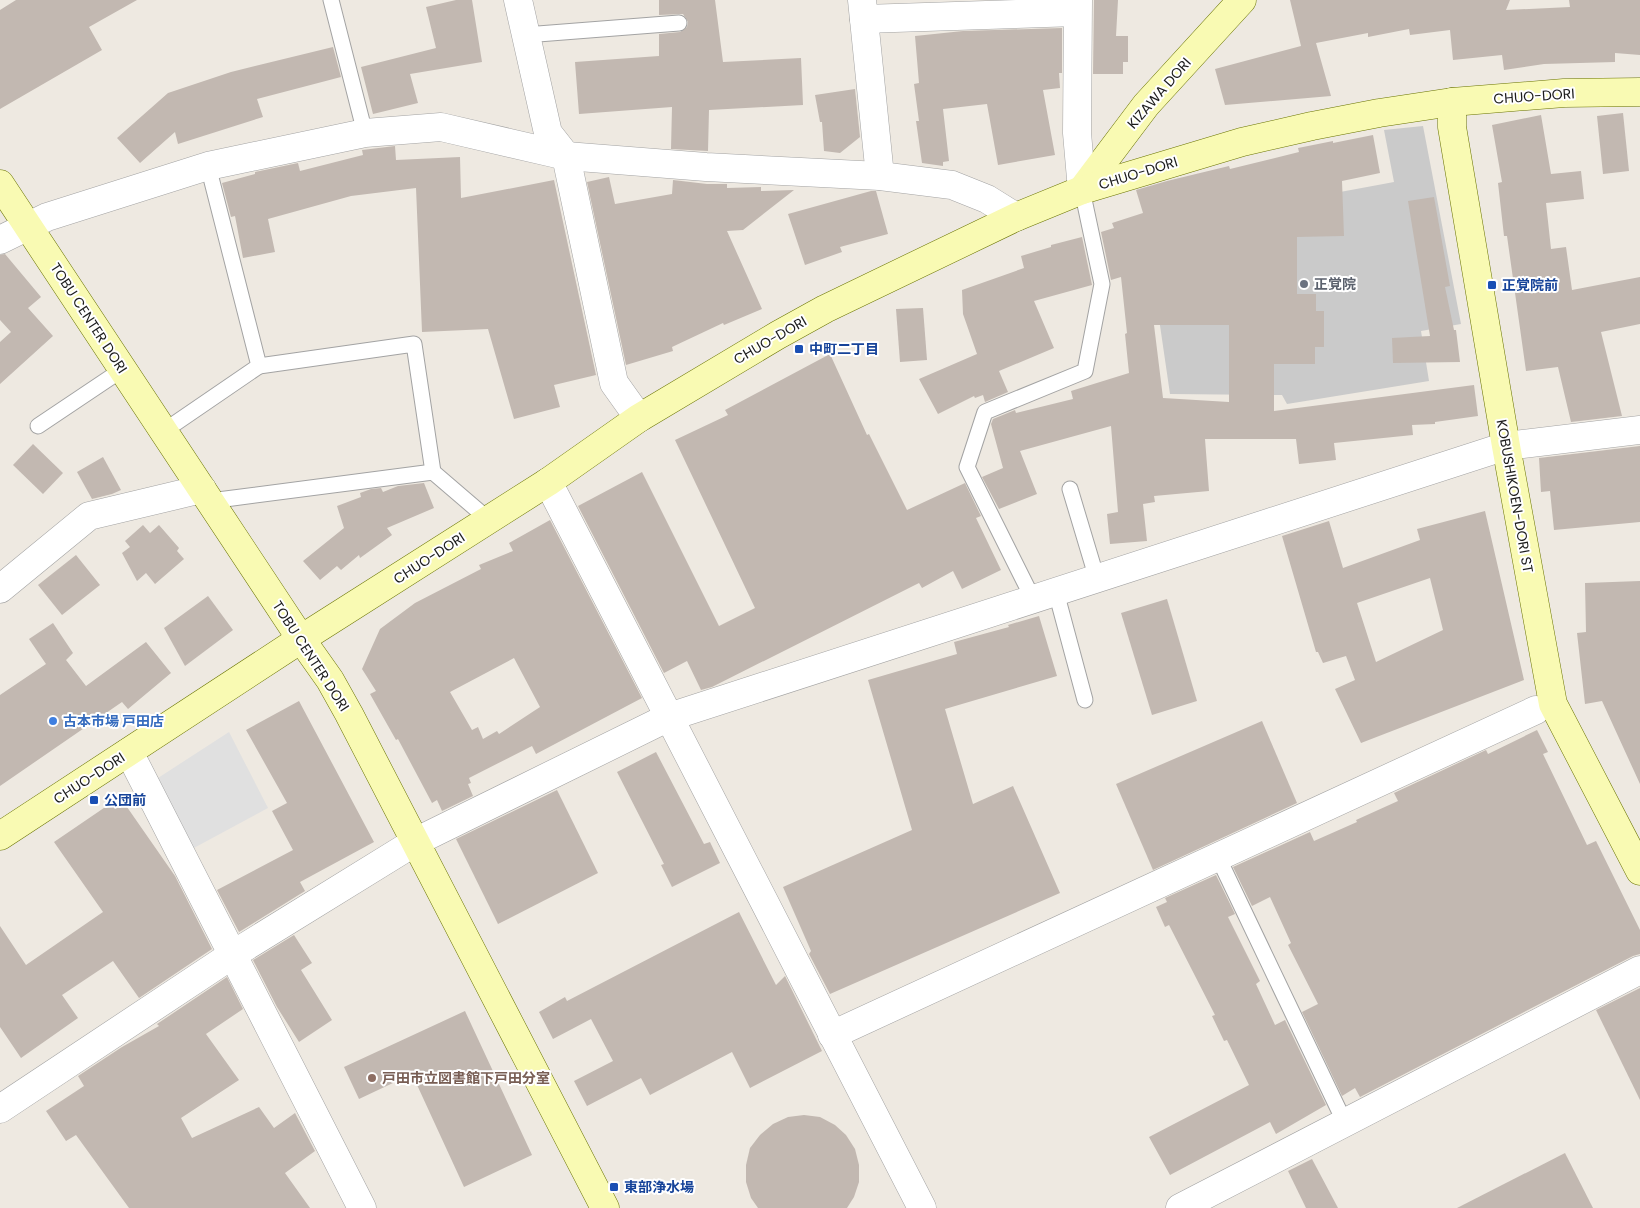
<svg xmlns="http://www.w3.org/2000/svg" width="1640" height="1208" viewBox="0 0 1640 1208" font-family="Poppins,'Noto Sans JP',sans-serif">
<style>
.religious{fill:#cacaca}
.parking{fill:#e0e0e0}
.building{fill:#c2b8b1;fill-rule:evenodd}
.lines{fill:none;stroke-linecap:round;stroke-linejoin:round}
.lane-casing{stroke:#a3a3a3;stroke-width:17}
.street-casing{stroke:#a3a3a3;stroke-width:29}
.secondary-casing{stroke:#6a7403;stroke-width:29}
.lane{stroke:#fff;stroke-width:15}
.street{stroke:#fff;stroke-width:28}
.secondary{stroke:#f9fab3;stroke-width:28}
.worship-dot{fill:#6b7280;stroke:#fff;stroke-width:2}
.transit-dot{fill:#1a4fb4;stroke:#fff;stroke-width:2}
.shop-dot{fill:#3f7fe0;stroke:#fff;stroke-width:2}
.education-dot{fill:#8d6e63;stroke:#fff;stroke-width:2}
.labels{text-anchor:middle;stroke-width:4;stroke-linejoin:round;paint-order:stroke}
.street-label{font-size:14px;fill:#1c1c1c;stroke:#fff}
.worship-label{font-size:14px;font-weight:bold;fill:#5b616d;stroke:#fff;text-anchor:start}
.transit-label{font-size:14px;font-weight:bold;fill:#164399;stroke:#fff;text-anchor:start}
.shop-label{font-size:14px;font-weight:bold;fill:#366cbe;stroke:#fff;text-anchor:start}
.education-label{font-size:14px;font-weight:bold;fill:#785e54;stroke:#fff;text-anchor:start}
</style>
<rect width="100%" height="100%" fill="#eee9e1"/>
<!-- religious -->
<polygon class="religious" points="1423,126 1461,324 1421,331 1429,381 1287,404 1282,395 1170,394 1148,243 1205,217 1394,182 1384,130"/>
<!-- parking -->
<polygon class="parking" points="229,732 268,808 192,849 158,778"/>
<!-- building -->
<g class="building">
<polygon points="16,0 137,0 89,27 102,50 0,109 0,10"/>
<polygon points="456,0 472,0 482,62 410,74 418,103 373,114 361,67 436,48 426,7"/>
<polygon points="659,0 715,0 723,62 801,58 803,105 709,110 708,151 671,149 672,107 579,114 575,62 659,56 659,34 680,32 687,27 688,22 683,14 659,15"/>
<polygon points="1094,0 1118,0 1116,36 1128,36 1128,62 1123,62 1123,74 1093,74"/>
<polygon points="1290,0 1510,0 1506,10 1570,7 1569,0 1640,0 1640,55 1615,53 1615,62 1544,64 1504,70 1502,55 1453,60 1450,30 1410,35 1409,29 1368,37 1368,33 1316,43 1331,96 1225,105 1215,69 1301,46"/>
<polygon points="1062,28 1062,73 1059,73 1060,88 1043,90 1055,155 998,165 987,104 943,109 949,161 943,162 943,166 922,163 916,121 919,121 914,84 919,83 915,36 963,31"/>
<polygon points="333,47 341,77 257,99 263,117 178,144 175,132 140,163 117,138 168,93 231,72"/>
<polygon points="855,89 860,137 840,153 824,151 822,122 820,122 815,95"/>
<polygon points="1623,113 1629,171 1603,174 1597,116"/>
<polygon points="1541,115 1551,174 1581,171 1584,199 1546,203 1551,249 1566,247 1572,290 1640,277 1640,324 1601,332 1622,416 1571,422 1558,367 1526,371 1507,236 1504,236 1498,183 1502,182 1492,125"/>
<path d="M1373,135L1380,173L1342,181L1344,236L1297,237V294H1316V311H1324V347H1315V364H1274V411L1474,385L1478,416L1435,422V424L1412,425L1413,435L1334,443L1336,460L1299,464L1296,439H1205L1209,491L1154,496L1155,502L1143,504L1147,541L1110,544L1107,514L1118,512L1111,426L1020,451L1037,494L999,509L982,477L1003,468L991,424L993,419L1015,410L1016,413L1073,399L1071,391L1129,373L1125,334L1127,333L1121,277L1111,280L1101,232L1114,228L1112,223L1143,213L1136,190L1167,181L1229,166L1230,169L1299,152L1298,148L1333,141V143ZM1154,325H1229V402L1163,398Z"/>
<polygon points="395,146 396,160 460,157 461,198 554,180 596,375 554,385 560,407 514,419 488,329 422,332 416,188 351,196 268,219 275,252 243,258 235,216 231,217 222,183 255,174 255,172 298,163 300,171 363,155 362,150"/>
<polygon points="609,177 615,204 672,194 673,180 707,184 727,184 727,188 761,187 761,191 794,190 743,230 727,231 762,309 724,325 723,323 672,347 673,351 626,365 587,182"/>
<polygon points="871,191 876,191 888,234 840,247 842,252 805,265 788,214"/>
<polygon points="1434,197 1450,286 1445,287 1454,330 1456,330 1460,362 1393,363 1392,338 1430,336 1408,201"/>
<polygon points="1082,237 1092,285 1034,301 1054,348 999,371 1008,392 985,402 983,395 975,398 974,396 938,414 919,379 977,354 963,314 962,290 1024,268 1021,256 1051,247 1051,245"/>
<polygon points="5,254 41,297 28,308 53,336 0,384 0,342 11,332 0,320 0,255"/>
<polygon points="923,308 927,360 900,362 896,309"/>
<polygon points="830,354 867,435 869,434 907,510 965,483 981,516 976,518 1001,570 962,589 953,571 922,588 919,583 712,687 701,690 687,661 664,673 578,506 642,472 719,626 755,608 675,440 728,415 725,410"/>
<polygon points="33,444 63,473 43,494 13,465"/>
<polygon points="1640,446 1640,522 1554,530 1550,491 1541,492 1539,458"/>
<polygon points="103,457 121,490 112,494 92,499 77,472"/>
<polygon points="424,483 434,508 387,528 392,535 360,558 359,555 341,570 337,566 320,580 303,561 344,528 337,506 361,497 360,493 371,489 381,488 383,492 398,486"/>
<path d="M1485,511L1524,680L1361,743L1335,689L1355,680L1346,656L1323,663L1318,652H1316L1282,536L1329,521L1343,568L1420,540L1417,529ZM1430,578L1443,630L1376,662L1357,603Z"/>
<path d="M550,520L642,698L536,754L532,746L469,778L471,783L468,784L473,796L442,811L437,800L432,803L398,739L396,740L370,694L376,691L362,669L380,629L415,603L481,569L479,565L513,551L509,543ZM514,658L540,707L499,734L497,731L483,739L478,727L472,730L450,692Z"/>
<polygon points="143,525 150,533 159,525 179,548 177,551 184,559 155,584 146,573 137,581 122,553 130,547 125,541"/>
<polygon points="76,555 100,585 62,615 38,585"/>
<polygon points="1640,581 1640,784 1602,701 1585,704 1577,633 1586,632 1585,583"/>
<polygon points="208,596 233,630 185,666 164,628"/>
<polygon points="1167,599 1197,701 1152,715 1121,613"/>
<polygon points="1039,616 1057,676 945,709 973,804 1013,786 1060,893 830,994 809,954 811,951 783,887 912,830 868,680 957,654 954,642 1009,627 1008,625"/>
<polygon points="53,623 73,653 66,660 86,686 146,642 171,673 128,709 122,702 0,786 0,695 46,664 29,639"/>
<polygon points="299,701 374,842 300,882 305,891 239,932 217,890 293,850 272,811 287,803 246,730"/>
<polygon points="1262,721 1297,803 1153,870 1116,784"/>
<polygon points="1537,730 1548,752 1543,754 1587,845 1596,841 1640,930 1640,954 1633,956 1557,995 1360,1097 1355,1088 1342,1096 1302,1012 1318,1004 1288,945 1291,943 1270,897 1252,906 1233,867 1310,832 1314,841 1357,822 1356,820 1398,801 1394,793 1486,750 1488,754"/>
<polygon points="656,752 704,844 710,842 720,863 672,887 661,865 664,864 617,772"/>
<polygon points="557,790 598,873 498,924 456,839"/>
<polygon points="120,797 175,876 212,949 139,998 113,961 62,995 78,1018 21,1058 0,1027 0,926 26,965 103,912 54,842"/>
<polygon points="1216,875 1235,914 1228,917 1260,981 1256,984 1275,1025 1285,1020 1326,1105 1276,1134 1270,1122 1170,1175 1149,1137 1249,1085 1227,1040 1224,1041 1212,1016 1215,1015 1169,925 1165,927 1156,907 1167,902 1165,898"/>
<polygon points="739,912 776,985 785,976 822,1051 750,1088 732,1052 650,1095 641,1078 587,1106 574,1081 613,1061 591,1019 553,1039 539,1012 565,997 567,1001"/>
<polygon points="294,935 312,963 301,970 332,1020 299,1042 277,1007 253,960"/>
<polygon points="227,977 243,1009 206,1034 239,1080 181,1118 192,1138 259,1107 274,1128 295,1113 315,1151 285,1173 310,1208 129,1208 76,1135 66,1141 46,1111 84,1086 78,1076 122,1047 159,1026 157,1024"/>
<polygon points="1640,988 1640,1100 1596,1010"/>
<polygon points="465,1011 532,1155 464,1187 412,1074 359,1099 344,1067"/>
<polygon points="804,1115 820,1117 835,1125 846,1135 855,1149 859,1165 859,1182 854,1197 847,1208 758,1208 751,1198 746,1182 746,1165 750,1148 760,1135 773,1124 788,1117"/>
<polygon points="1565,1153 1593,1208 1457,1208"/>
<polygon points="1312,1159 1338,1208 1306,1208 1288,1171"/>
</g>
<g class="lines">
<defs>
<g id="lane">
<polyline points="331,0 365,133"/>
<polyline points="525,35 679,23"/>
<polyline points="259,366 414,344 433,472"/>
<polyline points="38,426 123,369"/>
<polyline points="164,431 259,366 208,166"/>
<polyline points="1070,489 1097,579"/>
<polyline points="210,501 433,472 489,520"/>
<polyline points="1056,592 1085,700"/>
<polyline points="1033,599 967,467 985,412 1085,371 1102,284 1082,190"/>
<polyline points="1218,857 1345,1123"/>
</g>
<g id="street">
<polyline points="518,0 548,133 566,156 614,383 639,418"/>
<polyline points="862,0 880,176"/>
<polyline points="1078,0 1077,133 1082,190"/>
<polyline points="864,19 1077,12"/>
<polyline points="0,240 47,217 208,166 365,133 441,127 566,156 706,167 880,176 952,185 987,199 1016,217"/>
<polyline points="548,482 922,1208"/>
<polyline points="0,589 89,516 202,489"/>
<polyline points="129,752 362,1208"/>
<polyline points="832,1035 1536,710"/>
<polyline points="0,1109 232,955 415,842 669,717 1506,446 1640,430"/>
<polyline points="1180,1208 1640,970"/>
</g>
<g id="secondary">
<polyline points="1452,102 1452,127 1506,446 1553,704 1640,871"/>
<polyline points="0,184 301,639 330,680 349,714 605,1208"/>
<polyline points="1082,190 1146,105 1242,0"/>
<polyline points="0,836 301,639 548,482 639,418 778,335 825,309 1016,217 1082,190 1242,142 1312,126 1379,113 1452,102 1564,93 1640,92"/>
</g>
</defs>
<!-- lane casing -->
<use href="#lane" class="lane-casing"/>
<!-- street casing -->
<use href="#street" class="street-casing"/>
<!-- secondary casing -->
<use href="#secondary" class="secondary-casing"/>
<!-- lane -->
<use href="#lane" class="lane"/>
<!-- street -->
<use href="#street" class="street"/>
<!-- secondary -->
<use href="#secondary" class="secondary"/>
</g>
<!-- markers -->
<circle class="worship-dot" cx="1304" cy="284" r="5"/>
<g class="transit-dot">
<rect x="1487" y="280" width="10" height="10" rx="2.5"/>
<rect x="794" y="344" width="10" height="10" rx="2.5"/>
<rect x="89" y="795" width="10" height="10" rx="2.5"/>
<rect x="609" y="1182" width="10" height="10" rx="2.5"/>
</g>
<circle class="shop-dot" cx="53" cy="721" r="5"/>
<circle class="education-dot" cx="372" cy="1078" r="5"/>
<g class="labels">
<!-- street labels -->
<g class="street-label">
<text transform="translate(1159 93) rotate(-49)" y="5">KIZAWA DORI</text>
<text transform="translate(1534 96) rotate(-4)" y="5">CHUO-DORI</text>
<text transform="translate(1138 173) rotate(-17)" y="5">CHUO-DORI</text>
<text transform="translate(89 318) rotate(57)" y="5">TOBU CENTER DORI</text>
<text transform="translate(770 340) rotate(-30)" y="5">CHUO-DORI</text>
<text transform="translate(1515 496) rotate(80)" y="5">KOBUSHIKOEN-DORI ST</text>
<text transform="translate(429 558) rotate(-33)" y="5">CHUO-DORI</text>
<text transform="translate(311 656) rotate(57)" y="5">TOBU CENTER DORI</text>
<text transform="translate(89 778) rotate(-33)" y="5">CHUO-DORI</text>
</g>
<!-- worship labels -->
<g class="worship-label">
<text x="1314" y="289">正覚院</text>
</g>
<!-- transit labels -->
<g class="transit-label">
<text x="1502" y="290">正覚院前</text>
<text x="809" y="354">中町二丁目</text>
<text x="104" y="805">公団前</text>
<text x="624" y="1192">東部浄水場</text>
</g>
<!-- shop labels -->
<g class="shop-label">
<text x="63" y="726">古本市場 戸田店</text>
</g>
<!-- education labels -->
<g class="education-label">
<text x="382" y="1083">戸田市立図書館下戸田分室</text>
</g>
</g>
</svg>
